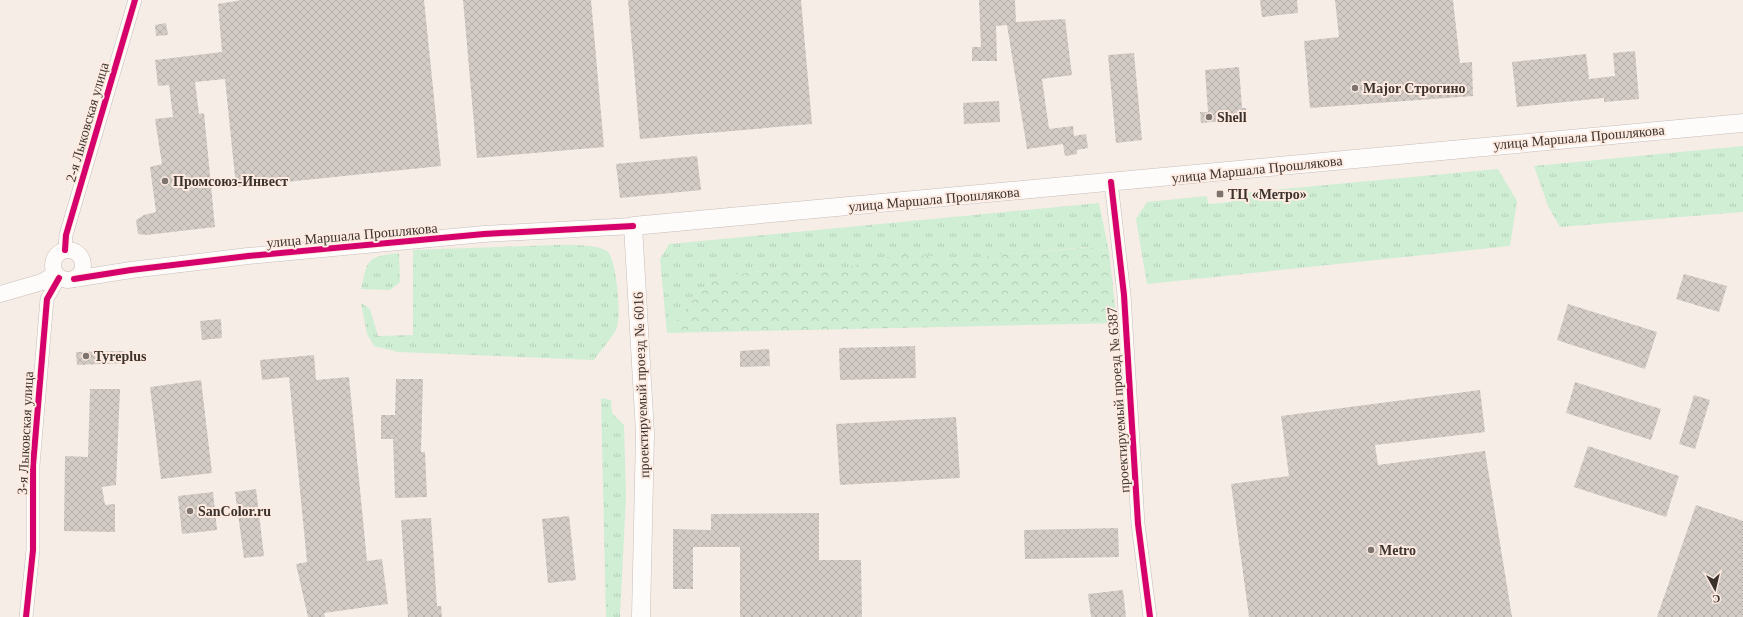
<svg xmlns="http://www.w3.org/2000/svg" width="1743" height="617" viewBox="0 0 1743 617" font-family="'Times New Roman',serif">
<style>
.grass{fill:url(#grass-tufts)}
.forest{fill:url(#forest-crowns)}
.building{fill:url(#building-cross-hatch)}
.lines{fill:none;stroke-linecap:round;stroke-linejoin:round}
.minor-casing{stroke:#c6bdb8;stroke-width:14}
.tertiary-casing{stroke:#c6bdb8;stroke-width:17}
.secondary-casing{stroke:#c6bdb8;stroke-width:19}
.minor{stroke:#fefcfb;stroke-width:13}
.tertiary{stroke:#fefcfb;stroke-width:16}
.secondary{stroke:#fefcfb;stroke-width:18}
.cycleway-casing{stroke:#fdebe1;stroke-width:8}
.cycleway{stroke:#d6006c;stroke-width:6}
.poi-dot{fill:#7d746f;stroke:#fdebe1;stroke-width:1.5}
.labels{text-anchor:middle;stroke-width:4;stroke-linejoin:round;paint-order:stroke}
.poi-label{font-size:14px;font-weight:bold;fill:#3c332f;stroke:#fdebe1;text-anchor:start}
.street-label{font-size:14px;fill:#3c332f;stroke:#fdebe1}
</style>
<defs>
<pattern id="grass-tufts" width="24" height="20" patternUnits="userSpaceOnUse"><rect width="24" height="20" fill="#cfeed4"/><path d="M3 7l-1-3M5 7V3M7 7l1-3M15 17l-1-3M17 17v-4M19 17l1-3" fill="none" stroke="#b3cdb6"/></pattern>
<pattern id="forest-crowns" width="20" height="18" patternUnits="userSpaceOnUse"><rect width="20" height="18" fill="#cfeed4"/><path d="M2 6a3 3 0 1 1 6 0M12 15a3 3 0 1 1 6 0" fill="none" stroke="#b3cdb6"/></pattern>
<pattern id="building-cross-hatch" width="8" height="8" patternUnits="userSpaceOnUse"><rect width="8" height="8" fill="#d3cbc6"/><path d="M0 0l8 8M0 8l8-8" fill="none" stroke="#b6afaa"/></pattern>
</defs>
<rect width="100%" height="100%" fill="#f7ede7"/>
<!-- grass -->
<g class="grass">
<polygon points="1743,146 1743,212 1560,227 1548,206 1534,166"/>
<polygon points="1498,169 1517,201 1510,246 1147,284 1136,219 1147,202 1207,196 1208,204 1231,202 1231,194"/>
<polygon points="1099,203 1109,252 1090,247 1074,248 1030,253 1001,254 959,261 915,254 827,272 783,268 724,276 711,280 700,291 667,333 660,259 669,244"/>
<path d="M555,245C567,245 597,244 607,251C617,260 621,314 617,327C614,336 600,351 594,360L398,352L374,346L367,334L361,303L370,309L378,336L413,335V250Z"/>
<path d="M399,253L400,282L390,290L361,289C368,258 367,257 399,253Z"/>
<polygon points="601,398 611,400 612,413 624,425 626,496 620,617 606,617"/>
</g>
<!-- forest -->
<polygon class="forest" points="1090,247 1109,252 1117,323 667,333 700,291 711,280 724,276 783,268 827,272 900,254 915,254 959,261 1001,254 1030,253"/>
<!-- building -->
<g class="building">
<polygon points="242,0 424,0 441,166 236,187 225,79 195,82 199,114 204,113 215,227 146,235 138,234 136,220 144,215 156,212 150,167 162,164 155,119 173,117 169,85 158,86 155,60 222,52 218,4"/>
<polygon points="463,0 591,0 604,147 477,158"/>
<polygon points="628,0 801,0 812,124 640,139"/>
<polygon points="979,0 1015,0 1016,22 1065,19 1072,75 1042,79 1049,129 1073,126 1074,136 1086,134 1088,148 1077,150 1077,154 1065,156 1063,144 1027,149 1007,25 996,26 997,61 972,61 972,47 981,47"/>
<polygon points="1260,0 1297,0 1298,13 1262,17"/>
<polygon points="1335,0 1453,0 1460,63 1472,62 1473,96 1310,108 1304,41 1339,37"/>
<polygon points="166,23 168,35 156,36 155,25"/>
<polygon points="1635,51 1639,99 1604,102 1604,98 1517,107 1512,62 1586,54 1589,79 1615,76 1613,53"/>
<polygon points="1134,53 1142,140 1116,143 1108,55"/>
<polygon points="1239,67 1242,108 1246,108 1247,119 1201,123 1200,112 1208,112 1205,70"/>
<polygon points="999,101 1000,122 964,124 963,103"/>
<polygon points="697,156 701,190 620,198 616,164"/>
<polygon points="1684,274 1727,286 1719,312 1676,299"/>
<polygon points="1568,304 1657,332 1645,369 1557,340"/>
<polygon points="221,319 222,338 202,340 200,321"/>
<polygon points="915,346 916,378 840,380 839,348"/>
<polygon points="769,349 770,366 740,367 740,351"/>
<polygon points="124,351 125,363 77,365 76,352"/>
<polygon points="314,355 316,380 349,377 367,561 382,559 388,604 324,613 325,617 308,617 296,564 307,562 289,377 262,380 260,360"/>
<polygon points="396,379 423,379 421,452 425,452 427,497 395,498 393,439 381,439 381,415 395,415"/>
<polygon points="201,380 212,473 161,479 150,387"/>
<polygon points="1575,382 1661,409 1651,440 1566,413"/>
<polygon points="90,389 120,389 116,485 102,487 105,505 115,504 115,532 64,531 65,456 88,457"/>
<polygon points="1480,390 1485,432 1375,445 1378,465 1485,451 1512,617 1249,617 1231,484 1289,476 1281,416"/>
<polygon points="1694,395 1710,400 1695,449 1679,444"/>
<polygon points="956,417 960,478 840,485 836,424"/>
<polygon points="1588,446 1679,476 1666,517 1574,487"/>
<polygon points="256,489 264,556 244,558 235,492"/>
<polygon points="213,492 217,530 182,534 178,496"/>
<polygon points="1696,505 1743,521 1743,617 1657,617"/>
<polygon points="819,513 819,560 861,560 862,617 740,617 740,547 693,547 693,589 673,589 673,529 711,530 711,514"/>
<polygon points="569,516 576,580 548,583 542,519"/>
<polygon points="431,518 437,606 441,606 442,617 408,617 401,520"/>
<polygon points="1118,528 1119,557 1025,559 1024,530"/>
<polygon points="1123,590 1126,617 1091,617 1088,594"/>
</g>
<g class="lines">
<defs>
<g id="minor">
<polyline points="1111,182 1124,295 1138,524 1150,617"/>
<polyline points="65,250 66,235 135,0"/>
<polyline points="26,617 33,550 33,465 47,299 59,278"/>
</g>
<g id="tertiary">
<circle cx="68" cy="265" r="15"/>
<polyline points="74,279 131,270 248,256 484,234 633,226"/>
<polyline points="0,294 42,282 55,274"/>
</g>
<polyline id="secondary" points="641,617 645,433 633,226 1743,123"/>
</defs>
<!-- minor casing -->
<use href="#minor" class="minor-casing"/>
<!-- tertiary casing -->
<use href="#tertiary" class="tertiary-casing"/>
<!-- secondary casing -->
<use href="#secondary" class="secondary-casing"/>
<!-- minor -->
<use href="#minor" class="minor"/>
<!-- tertiary -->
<use href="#tertiary" class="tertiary"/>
<!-- secondary -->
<use href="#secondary" class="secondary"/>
<defs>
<g id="cycleway">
<polyline points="1111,182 1124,295 1138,524 1150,617"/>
<polyline points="65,250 66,235 135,0"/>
<polyline points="74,279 131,270 248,256 484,234 633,226"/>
<polyline points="26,617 33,550 33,465 47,299 59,278"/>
</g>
</defs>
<!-- cycleway casing -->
<use href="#cycleway" class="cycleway-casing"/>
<!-- cycleway -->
<use href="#cycleway" class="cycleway"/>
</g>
<!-- markers -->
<g class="poi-dot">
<circle cx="1355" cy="88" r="4"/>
<circle cx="1209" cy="117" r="4"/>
<circle cx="165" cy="181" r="4"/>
<rect x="1216" y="190" width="8" height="8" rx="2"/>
<circle cx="86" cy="356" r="4"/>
<circle cx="190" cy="511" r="4"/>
<circle cx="1371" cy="550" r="4"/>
</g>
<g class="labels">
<!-- poi labels -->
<g class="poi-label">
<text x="1363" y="93">Major Строгино</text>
<text x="1217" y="122">Shell</text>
<text x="173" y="186">Промсоюз-Инвест</text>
<text x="1228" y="199">ТЦ «Метро»</text>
<text x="94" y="361">Tyreplus</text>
<text x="198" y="516">SanColor.ru</text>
<text x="1379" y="555">Metro</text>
</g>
<!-- street labels -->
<g class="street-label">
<text transform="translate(87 122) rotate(-74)" y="5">2-я Лыковская улица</text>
<text transform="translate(1579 137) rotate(-5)" y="5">улица Маршала Прошлякова</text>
<text transform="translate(1257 169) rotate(-6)" y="5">улица Маршала Прошлякова</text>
<text transform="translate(934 199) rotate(-5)" y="5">улица Маршала Прошлякова</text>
<text transform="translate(352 235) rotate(-5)" y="5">улица Маршала Прошлякова</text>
<text transform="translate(641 385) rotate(-92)" y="5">проектируемый проезд № 6016</text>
<text transform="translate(1118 400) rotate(-94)" y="5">проектируемый проезд № 6387</text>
<text transform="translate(25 433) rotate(-87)" y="5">3-я Лыковская улица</text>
</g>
</g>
<!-- north arrow -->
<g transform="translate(1715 589) rotate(172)" stroke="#fdebe1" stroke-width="3" paint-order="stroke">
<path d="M0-3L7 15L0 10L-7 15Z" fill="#3c332f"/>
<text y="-6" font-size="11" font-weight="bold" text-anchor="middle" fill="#3c332f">С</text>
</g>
</svg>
